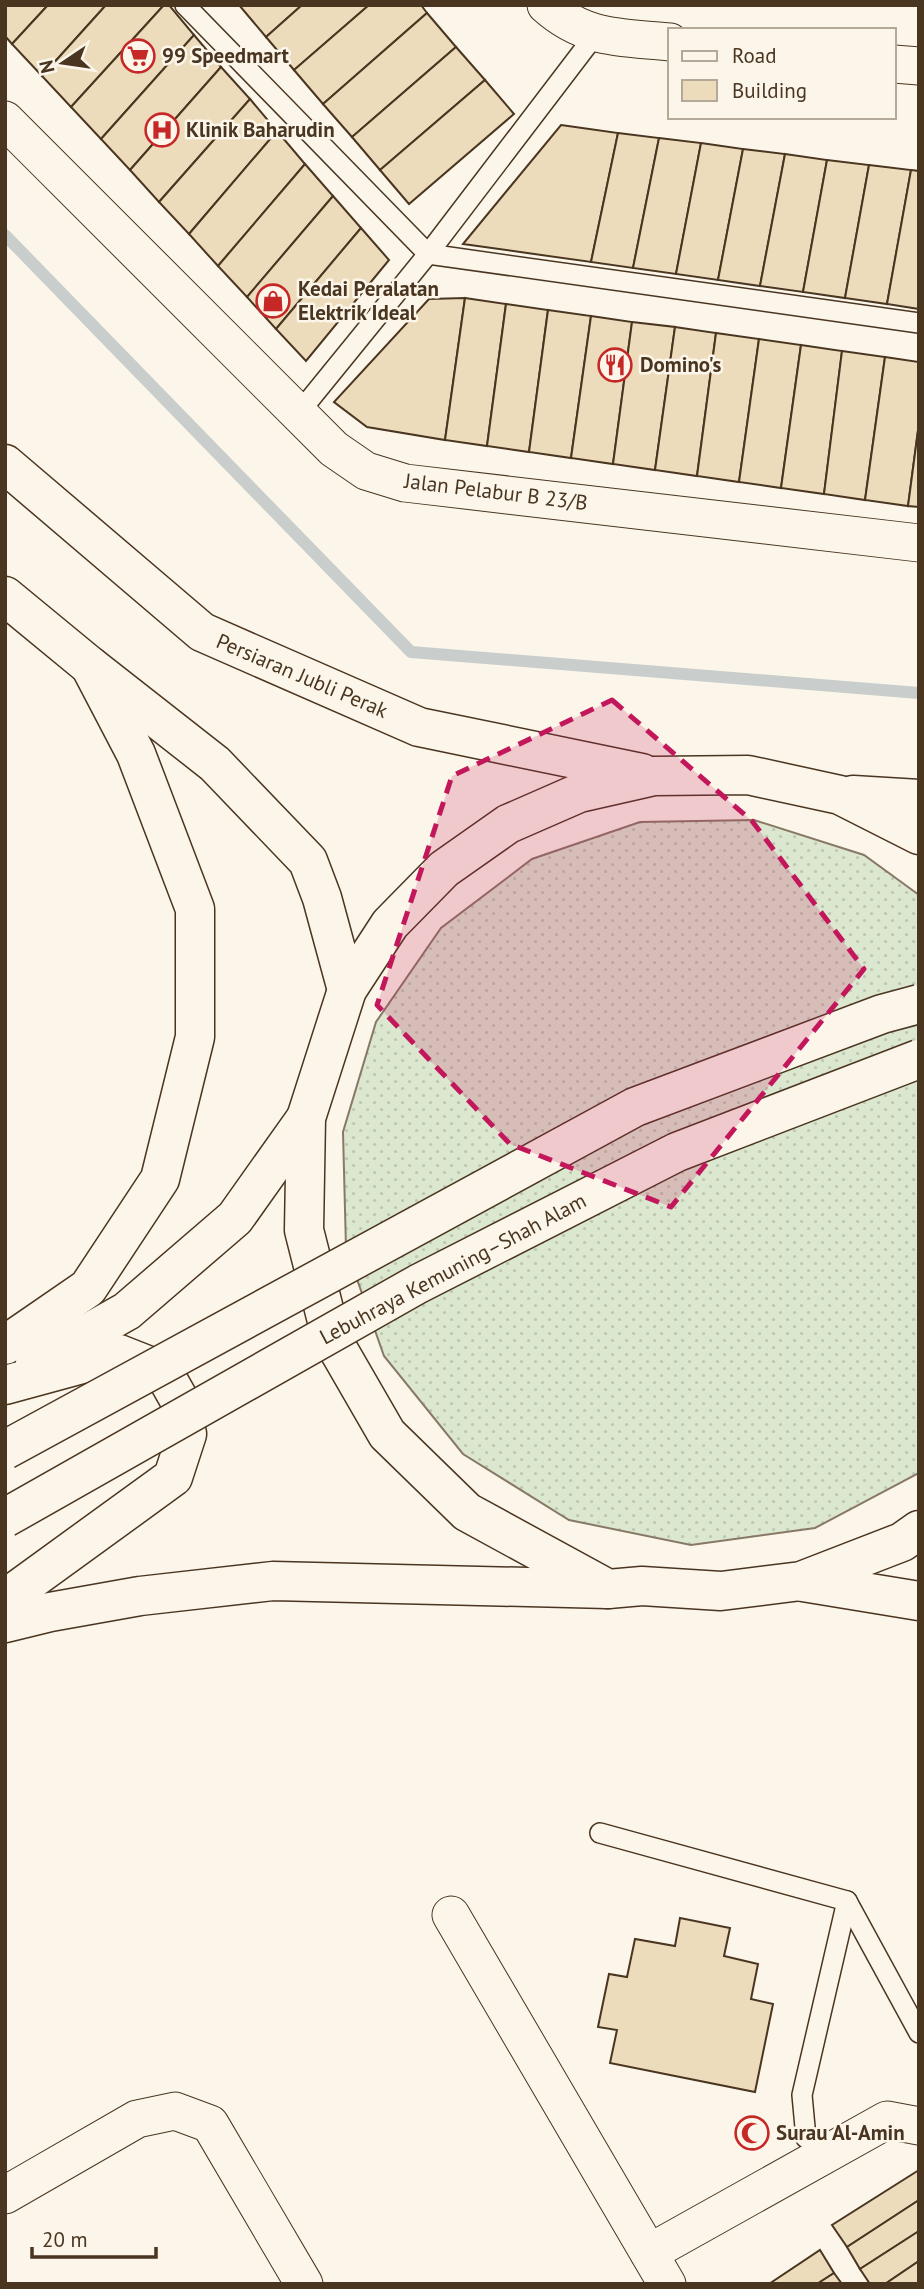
<svg xmlns="http://www.w3.org/2000/svg" width="924" height="2289" viewBox="0 0 924 2289" font-family="'PT Sans',sans-serif">
<style>
.grass{fill:url(#grass-dots);stroke:#887966;stroke-width:2}
.lines{fill:none;stroke-linecap:round;stroke-linejoin:round}
.stream{stroke:#c9cecd;stroke-width:12}
.building{fill:#ecdcbc;stroke:#4a3520;stroke-width:2}
.lane-casing{stroke:#4a3520;stroke-width:22}
.street-casing{stroke:#4a3520;stroke-width:39}
.primary-casing{stroke:#4a3520;stroke-width:41}
.highway-casing{stroke:#4a3520;stroke-width:41}
.lane{stroke:#fbf6e9;stroke-width:19}
.street{stroke:#fbf6e9;stroke-width:37}
.primary{stroke:#fbf6e9;stroke-width:38}
.highway{stroke:#fbf6e9;stroke-width:38}
.highway-bridge-casing{stroke:#4a3520;stroke-width:41;stroke-linecap:butt}
.highway-bridge{stroke:#fbf6e9;stroke-width:38}
.marked{fill:#c2185b;fill-opacity:0.2;stroke:#c2185b;stroke-width:5;stroke-dasharray:14 9;stroke-linejoin:round}
.labels{text-anchor:middle;stroke-width:5;stroke-linejoin:round;paint-order:stroke}
.poi-label{font-size:21px;font-weight:bold;fill:#4a3520;stroke:#fbf6e9;text-anchor:start}
.street-label{font-size:21px;fill:#4a3520;stroke:#fbf6e9}
</style>
<defs>
<pattern id="grass-dots" width="8" height="8" patternUnits="userSpaceOnUse" patternTransform="scale(1.75)"><rect width="8" height="8" fill="#dce7d0"/><path d="M2 2h.1M6 6h.1" fill="none" stroke="#bec7b2" stroke-width="1.8" stroke-linecap="round"/></pattern>
</defs>
<rect width="100%" height="100%" fill="#fbf6e9"/>
<!-- grass -->
<polygon class="grass" points="754,820 864,855 919,895 919,1473 815,1528 691,1545 569,1520 463,1454 384,1356 346,1248 343,1132 376,1022 441,928 532,859 640,822"/>
<g class="lines">
<!-- stream -->
<polyline class="stream" points="5,235 411,652 919,693"/>
</g>
<!-- building -->
<g class="building">
<polygon points="5,5 48,5 12,44 5,36"/>
<polygon points="48,5 106,5 42,76 12,44"/>
<polygon points="106,5 164,5 71,107 42,76"/>
<polygon points="164,5 169,5 194,35 101,139 71,107"/>
<polygon points="239,5 302,5 266,37"/>
<polygon points="302,5 369,5 294,70 266,37"/>
<polygon points="369,5 421,5 427,13 323,104 294,70"/>
<polygon points="427,13 456,47 352,137 323,104"/>
<polygon points="194,35 221,67 130,170 101,139"/>
<polygon points="456,47 485,80 380,170 352,137"/>
<polygon points="221,67 250,99 159,202 130,170"/>
<polygon points="485,80 514,114 409,204 380,170"/>
<polygon points="250,99 277,131 189,234 159,202"/>
<polygon points="561,125 618,133 591,262 463,244"/>
<polygon points="277,131 305,164 218,266 189,234"/>
<polygon points="618,133 659,138 633,268 591,262"/>
<polygon points="659,138 701,143 676,274 633,268"/>
<polygon points="701,143 743,149 718,280 676,274"/>
<polygon points="743,149 785,154 760,286 718,280"/>
<polygon points="785,154 827,160 803,292 760,286"/>
<polygon points="827,160 869,165 845,298 803,292"/>
<polygon points="305,164 333,196 247,297 218,266"/>
<polygon points="869,165 911,170 887,304 845,298"/>
<polygon points="911,170 919,171 919,309 887,304"/>
<polygon points="333,196 361,228 276,329 247,297"/>
<polygon points="361,228 389,260 306,361 276,329"/>
<polygon points="465,298 445,440 367,427 334,402 429,299"/>
<polygon points="465,298 506,304 487,446 445,440"/>
<polygon points="506,304 548,310 529,452 487,446"/>
<polygon points="548,310 591,316 571,458 529,452"/>
<polygon points="591,316 632,322 613,464 571,458"/>
<polygon points="632,322 675,327 655,470 613,464"/>
<polygon points="675,327 716,333 697,476 655,470"/>
<polygon points="716,333 759,339 739,482 697,476"/>
<polygon points="759,339 801,345 781,488 739,482"/>
<polygon points="801,345 842,351 824,494 781,488"/>
<polygon points="842,351 885,357 865,500 824,494"/>
<polygon points="885,357 919,362 919,423 908,506 865,500"/>
<polygon points="919,423 919,507 908,506"/>
<polygon points="680,1918 730,1928 724,1956 758,1964 751,1999 773,2004 755,2092 610,2063 617,2030 598,2027 609,1974 627,1977 635,1939 675,1946"/>
<polygon points="919,2170 919,2200 847,2247 832,2225"/>
<polygon points="919,2200 919,2231 860,2269 847,2247"/>
<polygon points="919,2231 919,2261 885,2284 870,2284 860,2269"/>
<polygon points="820,2250 834,2273 817,2284 769,2284"/>
<polygon points="919,2261 919,2284 885,2284"/>
<polygon points="834,2273 842,2284 817,2284"/>
</g>
<g class="lines">
<defs>
<g id="lane">
<polyline points="185,5 428,254 919,323"/>
<polyline points="298,414 428,254 595,35"/>
<polyline points="600,1833 847,1901 802,2095 806,2138"/>
<polyline points="847,1901 919,2033"/>
</g>
<g id="street">
<path d="M546,5C585,40 621,37 670,42"/>
<polyline points="894,64 919,66"/>
<polyline points="5,120 334,449 366,471 405,483 919,543"/>
<polyline points="451,1915 667,2284"/>
<polyline points="5,2195 137,2119 175,2111 210,2124 304,2284"/>
<polyline points="649,2253 887,2120 919,2126"/>
</g>
<g id="primary">
<polyline points="5,464 202,632 419,727 642,773"/>
<polyline points="5,596 90,666 215,764 308,861 322,898 347,990"/>
<polyline points="853,795 919,799"/>
<polyline points="919,835 840,795 748,775 654,776 579,793 508,824 444,869 390,924 347,990 306,1118 304,1230 331,1337 387,1434 467,1512 608,1589 642,1586 721,1591 801,1581 902,1542 919,1530"/>
<polyline points="803,1582 919,1601"/>
</g>
<g id="highway">
<polyline points="5,1345 88,1288 160,1179 195,1037 195,909 136,754 90,666"/>
<polyline points="35,1363 127,1311 235,1218 306,1118"/>
<polyline points="5,1385 119,1354 152,1367 168,1380 181,1403 187,1434 173,1477 5,1599"/>
<polyline points="5,1623 50,1612 140,1596 273,1581 608,1589"/>
</g>
</defs>
<!-- lane casing -->
<use href="#lane" class="lane-casing"/>
<!-- street casing -->
<use href="#street" class="street-casing"/>
<!-- primary casing -->
<use href="#primary" class="primary-casing"/>
<!-- highway casing -->
<use href="#highway" class="highway-casing"/>
<!-- lane -->
<use href="#lane" class="lane"/>
<!-- street -->
<use href="#street" class="street"/>
<!-- primary -->
<use href="#primary" class="primary"/>
<!-- highway -->
<use href="#highway" class="highway"/>
<defs>
<g id="highway-bridge">
<polyline points="5,1450 635,1107 882,1014 919,1004"/>
<polyline points="5,1518 418,1284 677,1152 919,1059"/>
</g>
</defs>
<!-- highway-bridge casing -->
<use href="#highway-bridge" class="highway-bridge-casing"/>
<!-- highway-bridge -->
<use href="#highway-bridge" class="highway-bridge"/>
</g>
<!-- marked area -->
<path class="marked" d="M612,700L752,821L864,969L671,1207L510,1144L377,1005L452,776Z"/>
<!-- icons -->
<defs>
<symbol id="supermarket-ring" viewBox="-11 -11 22 22"><circle r="9.5" fill="#fbf6e9" stroke="#c62828" stroke-width="1.5"/><path d="M-6-5.5h2.5l.6 2H6L4.5 2H-2.5L-4.4-4H-6ZM-1.5 3.2a1.3 1.3 0 1 0 .1 0ZM3 3.2a1.3 1.3 0 1 0 .1 0Z" fill="#c62828"/></symbol>
<symbol id="hospital-ring" viewBox="-11 -11 22 22"><circle r="9.5" fill="#fbf6e9" stroke="#c62828" stroke-width="1.5"/><path d="M-5-5h3v3.5h4V-5h3V5h-3V1.5h-4V5h-3Z" fill="#c62828"/></symbol>
<symbol id="shop-ring" viewBox="-11 -11 22 22"><circle r="9.5" fill="#fbf6e9" stroke="#c62828" stroke-width="1.5"/><path d="M-5-2.5h2.3a2.7 3.5 0 0 1 5.4 0H5L5.5 6h-11ZM-1.5-2.5h3a1.5 2.3 0 0 0-3 0Z" fill="#c62828"/></symbol>
<symbol id="restaurant-ring" viewBox="-11 -11 22 22"><circle r="9.5" fill="#fbf6e9" stroke="#c62828" stroke-width="1.5"/><path d="M-5-6h1v4h1v-4h1v4h1v-4h1v5L-1.5 .5V6h-2V.5L-5-1ZM5-6V6H3V1.5H1.5Q1.5-4 5-6Z" fill="#c62828"/></symbol>
<symbol id="mosque-ring" viewBox="-11 -11 22 22"><circle r="9.5" fill="#fbf6e9" stroke="#c62828" stroke-width="1.5"/><path d="M3.5-4.9A6 6 0 1 0 3.5 4.9A5 5 0 1 1 3.5-4.9Z" fill="#c62828"/></symbol>
</defs>
<g fill-rule="evenodd">
<use href="#supermarket-ring" x="119" y="37" width="38" height="38"/>
<use href="#hospital-ring" x="143" y="111" width="38" height="38"/>
<use href="#shop-ring" x="254" y="282" width="38" height="38"/>
<use href="#restaurant-ring" x="596" y="346" width="38" height="38"/>
<use href="#mosque-ring" x="733" y="2114" width="38" height="38"/>
</g>
<g class="labels">
<!-- poi labels -->
<g class="poi-label">
<text x="162" y="63">99 Speedmart</text>
<text x="186" y="137">Klinik Baharudin</text>
<text x="298" y="296">Kedai Peralatan<tspan x="298" dy="24">Elektrik Ideal</tspan></text>
<text x="640" y="372">Domino's</text>
<text x="776" y="2140">Surau Al-Amin</text>
</g>
<!-- street labels -->
<g class="street-label">
<text transform="translate(496 492) rotate(7)" y="7">Jalan Pelabur B 23/B</text>
<text transform="translate(302 676) rotate(23)" y="7">Persiaran Jubli Perak</text>
<text transform="translate(453 1269) rotate(-28)" y="7">Lebuhraya Kemuning–Shah Alam</text>
</g>
</g>
<!-- border -->
<rect width="924" height="2289" fill="none" stroke="#4a3520" stroke-width="14"/>
<!-- legend -->
<rect x="668" y="28" width="228" height="91" fill="#fbf6e9" stroke="#b4a999" stroke-width="2"/>
<rect x="682" y="51" width="35" height="10" fill="#fbf6e9" stroke="#b4a999" stroke-width="2"/>
<text x="732" y="63" font-size="21" fill="#4a3520">Road</text>
<rect x="682" y="80" width="35" height="21" fill="#ecdcbc" stroke="#b4a999" stroke-width="2"/>
<text x="732" y="98" font-size="21" fill="#4a3520">Building</text>
<!-- north arrow -->
<g transform="translate(63 63) rotate(257)" stroke="#fbf6e9" stroke-width="5" paint-order="stroke">
<path d="M0-5L12 26L0 18L-12 26Z" fill="#4a3520"/>
<text y="-10" font-size="19" font-weight="bold" text-anchor="middle" fill="#4a3520">N</text>
</g>
<!-- scale -->
<path d="M32 2247v10h124v-10" fill="none" stroke="#4a3520" stroke-width="3.5"/>
<text x="42" y="2247" font-size="21" fill="#4a3520" stroke="#fbf6e9" stroke-width="5" paint-order="stroke">20 m</text>
</svg>
